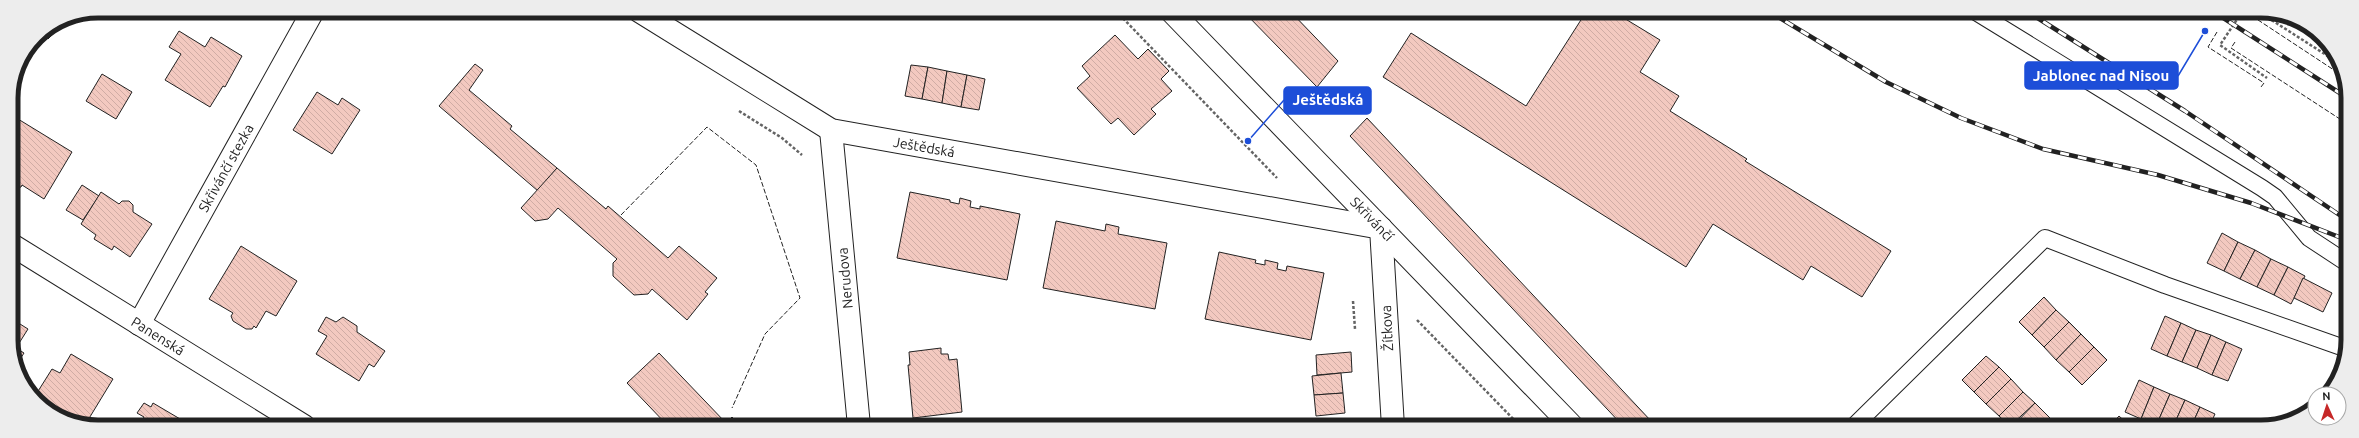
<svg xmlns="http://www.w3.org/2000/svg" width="2359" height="438" viewBox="0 0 2359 438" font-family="Ubuntu,sans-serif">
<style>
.building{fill:url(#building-back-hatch);stroke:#222}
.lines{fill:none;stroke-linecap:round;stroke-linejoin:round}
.service-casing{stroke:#222;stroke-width:18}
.minor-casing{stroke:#222;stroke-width:24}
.path{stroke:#646464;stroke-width:2.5;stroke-dasharray:3 2;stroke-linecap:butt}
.service{stroke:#fff;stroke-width:16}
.minor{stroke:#fff;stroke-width:22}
.rail-casing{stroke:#222;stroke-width:4.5}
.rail{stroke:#fff;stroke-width:3;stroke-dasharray:9;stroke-linecap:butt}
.fence{stroke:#222;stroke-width:1;stroke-dasharray:5 2;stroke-linecap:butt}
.labels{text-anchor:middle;stroke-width:3;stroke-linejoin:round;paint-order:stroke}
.street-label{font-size:14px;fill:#222;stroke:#fff}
.rim{fill:none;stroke:#222;stroke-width:5}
.leader{fill:none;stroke:#1d4ed8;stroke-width:1.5}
.callout-dot{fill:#1d4ed8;stroke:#fff;stroke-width:1.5}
.callout{fill:#1d4ed8;stroke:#1d4ed8;stroke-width:1.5}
.callout-label{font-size:15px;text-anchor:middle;font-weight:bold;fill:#fff}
</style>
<defs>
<pattern id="building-back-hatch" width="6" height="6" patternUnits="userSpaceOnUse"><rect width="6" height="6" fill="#f3c9c0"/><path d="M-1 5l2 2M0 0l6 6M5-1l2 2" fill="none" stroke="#d0aca5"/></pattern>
</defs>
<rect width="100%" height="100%" fill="#fff"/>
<!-- building -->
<g class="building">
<polygon points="246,11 264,11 259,19"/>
<polygon points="1243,11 1290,11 1338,61 1317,87"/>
<polygon points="1586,12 1614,12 1660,40 1640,72 1679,96 1670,111 1747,159 1745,161 1891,251 1862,297 1811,266 1803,280 1713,224 1686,267 1383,77 1411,33 1526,106"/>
<polygon points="71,16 48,39 42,33 65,18"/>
<polygon points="179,31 205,47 211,37 242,56 225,87 223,86 210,107 165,80 181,54 169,47"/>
<polygon points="1115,35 1138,59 1148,49 1169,71 1161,79 1172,91 1151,109 1156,114 1134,135 1118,118 1111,124 1077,88 1090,76 1082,66"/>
<polygon points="475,64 483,70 469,90 512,126 510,129 557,168 538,191 439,106"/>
<polygon points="911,65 928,67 922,99 905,96"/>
<polygon points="928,67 947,71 942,103 922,99"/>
<polygon points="947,71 967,75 961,107 942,103"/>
<polygon points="102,74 132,92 116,119 86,101"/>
<polygon points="967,75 985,79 979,110 961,107"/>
<polygon points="317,92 338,105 342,98 360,110 332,154 293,130"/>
<polygon points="1367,118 1652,422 1647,427 1624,427 1350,136"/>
<polygon points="18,119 72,152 44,199 22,185 21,187 12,189 11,129"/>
<polygon points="557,168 606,209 608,206 668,258 679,246 717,278 705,292 708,294 687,320 652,289 648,294 634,295 613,276 613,263 617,259 558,208 548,219 535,221 521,208"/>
<polygon points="82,185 99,196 83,220 66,210"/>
<polygon points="101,192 119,204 122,201 129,201 133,205 133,212 152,224 130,257 114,246 112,250 94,239 96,235 81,224"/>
<polygon points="910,192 950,200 950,202 959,204 960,198 971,201 970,207 980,209 980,206 1020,214 1007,280 897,258"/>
<polygon points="1056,221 1105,231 1106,224 1119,227 1118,234 1167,243 1155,309 1043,288"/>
<polygon points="2222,233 2238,242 2224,271 2207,263"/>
<polygon points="2238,242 2255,250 2240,279 2224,271"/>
<polygon points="241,246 297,281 276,316 266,311 256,328 254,326 252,329 246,329 233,321 231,316 233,313 209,299"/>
<polygon points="2255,250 2271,259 2257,287 2240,279"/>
<polygon points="1219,252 1256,260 1255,263 1265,265 1265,260 1278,263 1277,269 1286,271 1287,266 1324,273 1311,340 1205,319"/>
<polygon points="2271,259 2288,267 2274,295 2257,287"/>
<polygon points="2288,267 2305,276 2291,304 2274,295"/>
<polygon points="2303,278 2332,293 2323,312 2294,298"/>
<polygon points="2044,297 2056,310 2032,335 2019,322"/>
<polygon points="2056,310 2069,322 2044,347 2032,335"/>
<polygon points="2165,316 2181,323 2167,356 2151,349"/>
<polygon points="326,317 336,322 343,317 357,326 357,332 385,351 374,367 369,364 359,381 316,354 327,336 318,331"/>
<polygon points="12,319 28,329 16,348 24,353 17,364 13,357"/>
<polygon points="2069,322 2081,334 2056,360 2044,347"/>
<polygon points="2181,323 2196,330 2182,362 2167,356"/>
<polygon points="2196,330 2211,335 2197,368 2182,362"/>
<polygon points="2081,334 2094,347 2069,372 2056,360"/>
<polygon points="2211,335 2226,342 2212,375 2197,368"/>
<polygon points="2226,342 2242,349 2228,381 2212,375"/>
<polygon points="2094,347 2107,360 2082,385 2069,372"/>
<polygon points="941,348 941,354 948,354 949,360 957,359 962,412 913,418 908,365 910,365 909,352"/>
<polygon points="1351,352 1352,372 1317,375 1316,355"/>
<polygon points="659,353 726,423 722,426 668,426 627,383"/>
<polygon points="71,354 113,379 85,425 65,414 64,416 41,405 43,401 35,396 52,369 60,373"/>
<polygon points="1986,356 1999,367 1974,392 1962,380"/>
<polygon points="1999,367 2011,379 1986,404 1974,392"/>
<polygon points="1341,373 1343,393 1314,395 1312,376"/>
<polygon points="2011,379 2023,392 1999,416 1986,404"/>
<polygon points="2139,380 2154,387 2141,419 2125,412"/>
<polygon points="2154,387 2170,394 2156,426 2141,419"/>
<polygon points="2023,392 2035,403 2009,427 1999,416"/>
<polygon points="1343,393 1345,413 1316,416 1314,395"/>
<polygon points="2170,394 2185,400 2173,427 2158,427 2156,426"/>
<polygon points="2185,400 2200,407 2191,427 2173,427"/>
<polygon points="144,403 151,407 153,403 192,426 139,426 144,417 137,413"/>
<polygon points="2035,403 2059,427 2012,427"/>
<polygon points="2200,407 2215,414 2209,427 2191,427"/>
<polygon points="2119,416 2131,427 2109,427"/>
<polygon points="732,417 741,426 722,426 726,423"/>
<polygon points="1925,418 1934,427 1917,427"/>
</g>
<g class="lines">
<defs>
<g id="service">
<polyline points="1976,12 2262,188 2275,197 2309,238 2347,263"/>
<polyline points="1853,427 2045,238 2165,285 2347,349"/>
</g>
<g id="minor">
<polyline points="639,11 831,130 1381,228 1393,427"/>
<polyline points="1171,11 1573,427"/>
<polyline points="831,130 859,426"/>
<polyline points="12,245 304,426"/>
<polyline points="139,324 313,11"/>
</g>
</defs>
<!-- service casing -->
<use href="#service" class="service-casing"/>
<!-- minor casing -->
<use href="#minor" class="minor-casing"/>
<!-- path -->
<g class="path">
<polyline points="1116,11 1277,178"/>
<polyline points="2242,12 2220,45 2267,78"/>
<polyline points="2259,12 2334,60"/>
<polyline points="739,111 782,138 802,155"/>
<polyline points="1353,301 1355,329"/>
<polyline points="1417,320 1521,427"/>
</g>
<!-- service -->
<use href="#service" class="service"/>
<!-- minor -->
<use href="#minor" class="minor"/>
<defs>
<g id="rail">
<polyline points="1770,12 1886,82 1961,118 2043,149 2158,175 2251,203 2347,240"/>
<polyline points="2028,12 2185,111 2347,220"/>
<polyline points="2214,12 2346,97"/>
</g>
</defs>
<!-- rail casing -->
<use href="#rail" class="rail-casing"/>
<!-- rail -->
<use href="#rail" class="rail"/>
<!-- fence -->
<g class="fence">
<polyline points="2252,16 2343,76"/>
<polyline points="2217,32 2208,47 2264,83 2261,87"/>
<polyline points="2235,42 2231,48 2346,123"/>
<polyline points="621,215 707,127 756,165 800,298 765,334 732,408"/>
</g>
</g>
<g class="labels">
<!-- street labels -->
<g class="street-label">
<text transform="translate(924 147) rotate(10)" y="5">Ještědská</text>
<text transform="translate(226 168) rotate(-61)" y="5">Skřivánčí stezka</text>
<text transform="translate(1372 219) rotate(46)" y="5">Skřivánčí</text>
<text transform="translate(845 278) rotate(-95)" y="5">Nerudova</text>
<text transform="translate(1387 328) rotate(-93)" y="5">Žítkova</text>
<text transform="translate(158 336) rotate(32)" y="5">Panenská</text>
</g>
</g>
<!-- crop -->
<path d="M0 0H2359V438H0ZM98 18H2261A80 80 0 0 1 2341 98V340A80 80 0 0 1 2261 420H98A80 80 0 0 1 18 340V98A80 80 0 0 1 98 18Z" fill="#ededed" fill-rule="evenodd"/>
<path class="rim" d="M98 18H2261A80 80 0 0 1 2341 98V340A80 80 0 0 1 2261 420H98A80 80 0 0 1 18 340V98A80 80 0 0 1 98 18Z"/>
<!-- callouts -->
<path class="leader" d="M2205 31L2178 76M1248 141L1284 100"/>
<g class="callout-dot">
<circle cx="2205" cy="31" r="4"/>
<circle cx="1248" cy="141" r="4"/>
</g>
<g class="callout">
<rect x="2025" y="62" width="153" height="27" rx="4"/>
<rect x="1284" y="87" width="87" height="27" rx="4"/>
</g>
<g class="callout-label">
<text x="2101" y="81">Jablonec nad Nisou</text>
<text x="1328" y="105">Ještědská</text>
</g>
<!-- north arrow -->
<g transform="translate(2327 406) rotate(357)"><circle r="19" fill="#ffffff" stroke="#a7a7a7"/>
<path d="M0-3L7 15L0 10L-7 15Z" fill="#c62828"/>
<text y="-6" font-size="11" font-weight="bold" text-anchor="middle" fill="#222222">N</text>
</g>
</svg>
